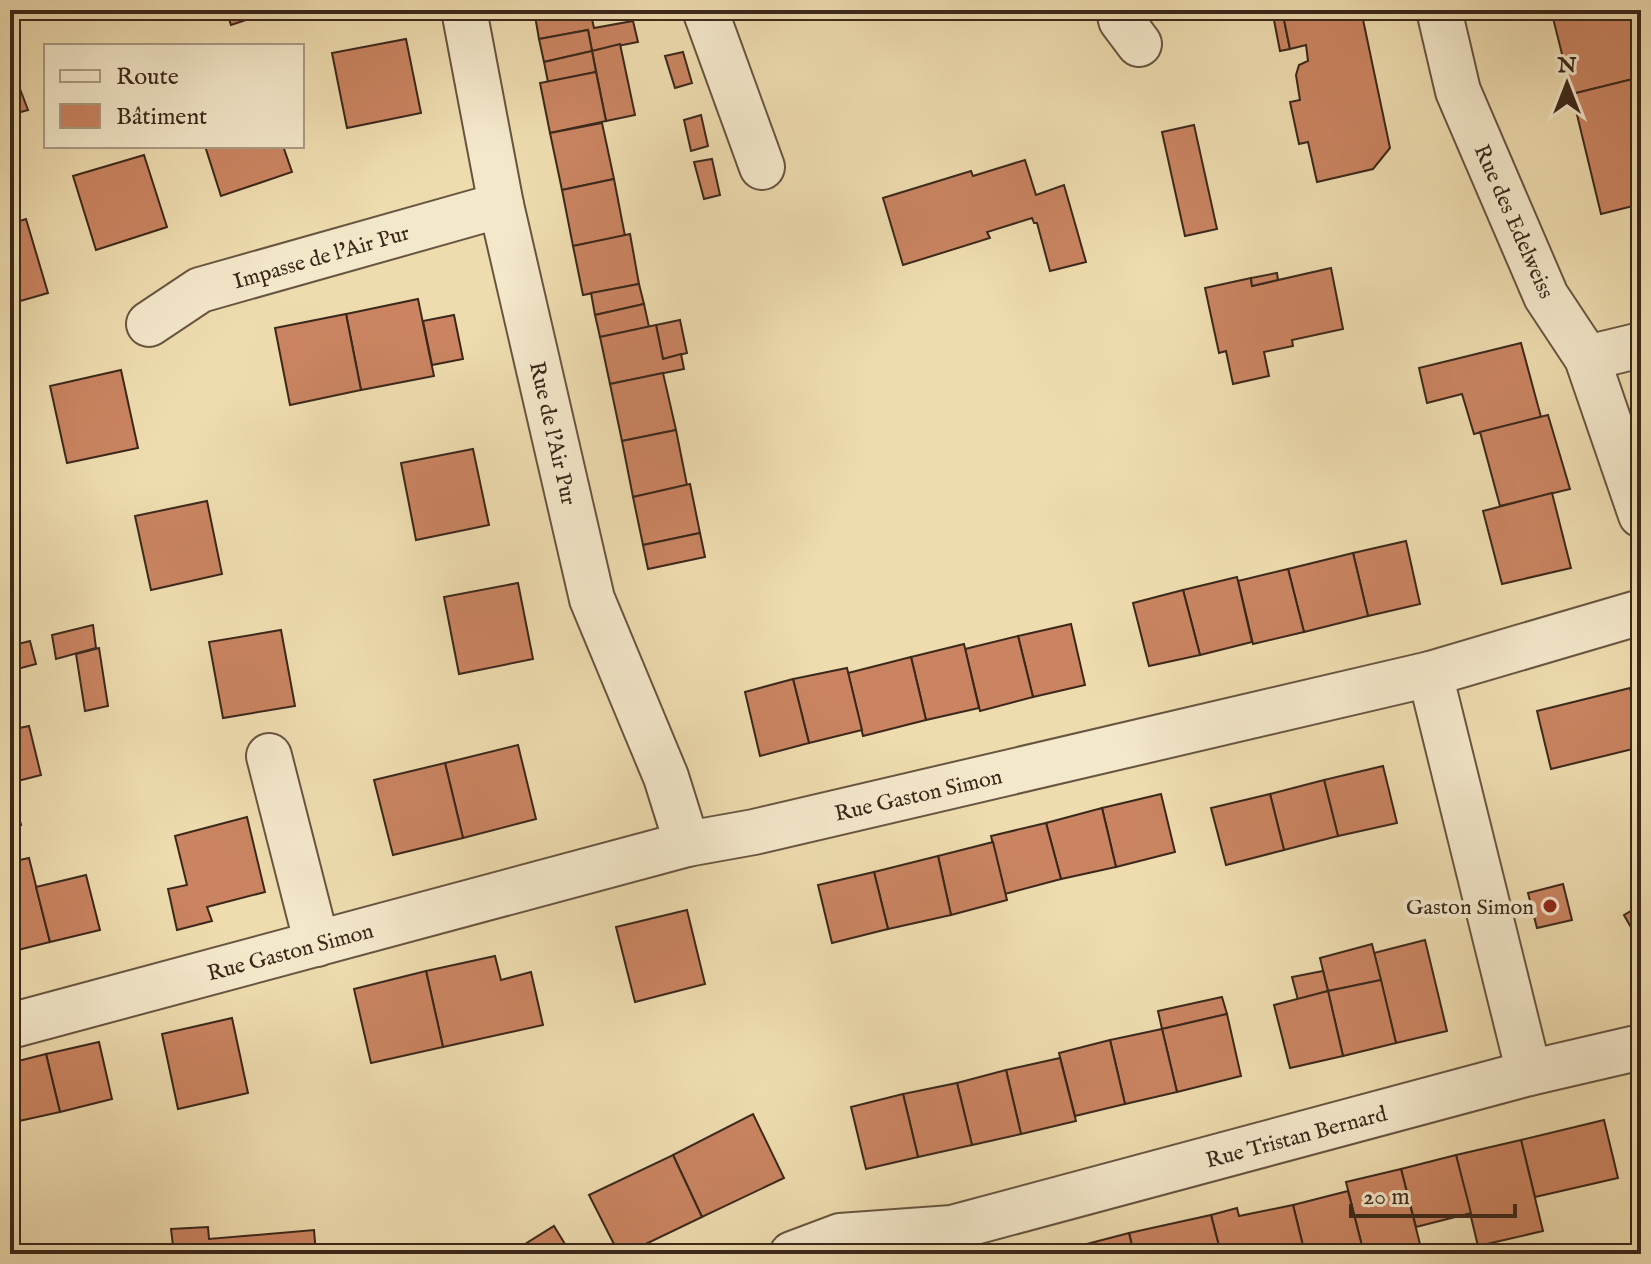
<svg xmlns="http://www.w3.org/2000/svg" width="1651" height="1264" viewBox="0 0 1651 1264" font-family="'IM FELL English',serif">
<style>
.building{fill:#ca8461;stroke:#3b281b;stroke-width:2}
.lines{fill:none;stroke-linecap:round;stroke-linejoin:round}
.minor-casing{stroke:#685540;stroke-width:48}
.minor{stroke:#f4e8cb;stroke-width:44}
.poi-dot{fill:#8f2418;stroke:#f4e8cb;stroke-width:3}
.labels{text-anchor:middle;stroke-width:8;stroke-linejoin:round;paint-order:stroke}
.street-label{font-size:22px;fill:#3b281b;stroke:#f4e8cb}
.poi-label{font-size:22px;fill:#3b281b;stroke:#f4e8cb;text-anchor:end}
</style>
<rect width="100%" height="100%" fill="#eedcaf"/>
<filter id="stains"><feTurbulence type="fractalNoise" baseFrequency=".0025" numOctaves="4"/><feColorMatrix values="0 0 0 0 .2 0 0 0 0 .09 0 0 0 0 .02 0 0 0 .5 -.17"/></filter>
<radialGradient id="worn" r=".72"><stop offset=".6" stop-color="#630" stop-opacity="0"/><stop offset="1" stop-color="#630" stop-opacity=".3"/></radialGradient>
<!-- building -->
<g class="building">
<polygon points="226,10 269,10 270,12 231,25"/>
<polygon points="534,10 590,10 594,28 633,21 638,42 592,51 588,30 539,39"/>
<polygon points="1272,10 1282,10 1290,49 1280,51"/>
<polygon points="1282,10 1361,10 1390,148 1373,169 1317,182 1308,142 1299,144 1290,102 1300,100 1296,75 1299,65 1308,61 1306,45 1290,49"/>
<polygon points="1551,10 1636,10 1641,32 1641,77 1572,94"/>
<polygon points="588,30 592,51 544,62 539,39"/>
<polygon points="406,39 421,113 347,128 332,53"/>
<polygon points="620,44 635,115 606,121 592,51"/>
<polygon points="592,51 596,72 548,82 544,62"/>
<polygon points="683,52 692,83 675,88 665,56"/>
<polygon points="596,72 606,121 550,133 540,83"/>
<polygon points="14,73 28,110 10,115 10,75"/>
<polygon points="1641,77 1641,204 1601,214 1572,94"/>
<polygon points="701,115 708,146 691,151 684,120"/>
<polygon points="602,123 614,179 562,190 550,133"/>
<polygon points="1194,125 1217,229 1185,236 1162,132"/>
<polygon points="205,146 283,146 292,172 221,196"/>
<polygon points="144,155 167,227 96,250 73,176"/>
<polygon points="712,159 720,195 704,199 694,162"/>
<polygon points="1025,160 1036,195 1064,185 1086,262 1050,271 1037,223 1034,223 1032,218 987,232 990,238 903,265 883,198 971,171 973,176"/>
<polygon points="614,179 625,236 573,246 562,190"/>
<polygon points="26,219 48,293 10,304 10,224"/>
<polygon points="630,234 639,284 583,295 573,246"/>
<polygon points="1331,268 1343,329 1292,340 1293,346 1264,352 1269,376 1233,384 1226,351 1219,353 1205,288 1251,278 1252,286"/>
<polygon points="1277,273 1278,280 1252,286 1251,278"/>
<polygon points="639,284 644,304 595,315 591,293"/>
<polygon points="418,299 434,376 361,390 346,314"/>
<polygon points="644,304 649,327 600,337 595,315"/>
<polygon points="346,314 361,390 290,405 275,328"/>
<polygon points="454,315 463,359 432,365 423,321"/>
<polygon points="680,320 687,353 663,359 656,325"/>
<polygon points="656,325 663,359 681,354 684,369 610,384 600,337"/>
<polygon points="1521,343 1541,417 1474,434 1462,394 1427,403 1419,368"/>
<polygon points="121,370 138,448 67,463 50,386"/>
<polygon points="663,373 676,430 622,441 610,384"/>
<polygon points="1548,415 1570,489 1500,506 1480,432"/>
<polygon points="676,430 687,485 633,497 622,441"/>
<polygon points="473,449 489,525 416,540 401,463"/>
<polygon points="690,484 700,533 643,545 633,497"/>
<polygon points="1552,493 1571,568 1502,584 1483,511"/>
<polygon points="207,501 222,574 151,590 135,516"/>
<polygon points="700,533 705,557 648,569 643,545"/>
<polygon points="1406,541 1420,604 1368,616 1353,553"/>
<polygon points="1353,553 1368,616 1304,632 1288,569"/>
<polygon points="1288,569 1304,632 1253,644 1238,581"/>
<polygon points="1237,577 1252,642 1200,655 1183,590"/>
<polygon points="518,583 533,659 459,674 444,597"/>
<polygon points="1183,590 1200,655 1149,666 1133,603"/>
<polygon points="1071,624 1085,685 1033,697 1018,636"/>
<polygon points="93,625 96,648 56,659 52,635"/>
<polygon points="281,630 295,706 223,718 209,642"/>
<polygon points="1018,636 1033,697 980,711 965,649"/>
<polygon points="30,641 36,664 10,671 10,646"/>
<polygon points="964,644 979,708 926,720 911,657"/>
<polygon points="99,648 108,706 85,711 76,654"/>
<polygon points="911,657 926,720 863,736 848,673"/>
<polygon points="847,668 862,730 809,743 793,679"/>
<polygon points="793,679 809,743 760,756 745,692"/>
<polygon points="1630,688 1641,734 1641,747 1551,769 1537,711"/>
<polygon points="29,726 41,775 10,783 10,730"/>
<polygon points="518,745 536,819 463,838 445,763"/>
<polygon points="445,763 463,838 393,855 374,780"/>
<polygon points="1383,766 1397,823 1338,836 1324,780"/>
<polygon points="1324,780 1338,836 1284,850 1270,794"/>
<polygon points="10,783 16,805 10,806"/>
<polygon points="1161,794 1175,852 1116,867 1102,808"/>
<polygon points="1270,794 1284,850 1226,865 1211,808"/>
<polygon points="16,805 21,825 10,828 10,806"/>
<polygon points="1102,808 1116,867 1061,879 1046,823"/>
<polygon points="247,817 265,892 207,907 212,921 177,930 168,889 187,885 175,836"/>
<polygon points="1046,823 1061,879 1005,894 991,836"/>
<polygon points="993,842 1007,900 951,915 938,856"/>
<polygon points="938,856 951,915 888,929 874,872"/>
<polygon points="29,858 50,942 10,952 10,862"/>
<polygon points="874,872 888,929 832,943 818,885"/>
<polygon points="86,875 100,930 50,942 36,887"/>
<polygon points="1563,884 1572,920 1537,928 1528,893"/>
<polygon points="1641,905 1641,945 1624,915"/>
<polygon points="687,910 705,984 635,1002 616,927"/>
<polygon points="1425,940 1447,1031 1396,1043 1374,953"/>
<polygon points="1372,944 1381,980 1328,991 1320,958"/>
<polygon points="495,956 501,980 531,972 543,1025 443,1047 426,971"/>
<polygon points="426,971 443,1047 371,1063 354,989"/>
<polygon points="1323,971 1328,991 1298,1000 1292,977"/>
<polygon points="1381,980 1396,1043 1343,1056 1328,991"/>
<polygon points="1328,991 1343,1056 1290,1068 1274,1005"/>
<polygon points="1222,997 1227,1014 1162,1029 1158,1011"/>
<polygon points="1227,1014 1241,1076 1177,1092 1162,1029"/>
<polygon points="232,1018 248,1093 178,1109 162,1034"/>
<polygon points="1162,1029 1177,1092 1125,1104 1110,1040"/>
<polygon points="1110,1040 1125,1104 1075,1116 1059,1053"/>
<polygon points="99,1042 112,1099 60,1112 46,1054"/>
<polygon points="46,1054 60,1112 10,1123 10,1063"/>
<polygon points="1060,1058 1076,1121 1021,1134 1006,1070"/>
<polygon points="1006,1070 1021,1134 972,1145 957,1083"/>
<polygon points="957,1083 972,1145 918,1157 903,1094"/>
<polygon points="903,1094 918,1157 866,1169 851,1107"/>
<polygon points="753,1114 784,1178 702,1217 673,1155"/>
<polygon points="1604,1120 1618,1178 1535,1197 1521,1140"/>
<polygon points="1521,1140 1543,1231 1478,1246 1456,1155"/>
<polygon points="673,1155 702,1217 625,1254 619,1254 589,1195"/>
<polygon points="1456,1155 1471,1213 1416,1227 1401,1169"/>
<polygon points="1401,1169 1421,1248 1400,1254 1364,1254 1346,1182"/>
<polygon points="1348,1191 1362,1246 1328,1254 1305,1254 1293,1205"/>
<polygon points="1293,1205 1305,1254 1221,1254 1211,1215 1237,1208 1239,1216"/>
<polygon points="1211,1215 1221,1254 1134,1254 1129,1233"/>
<polygon points="554,1226 571,1254 509,1254"/>
<polygon points="208,1227 209,1239 314,1230 316,1254 174,1254 171,1229"/>
<polygon points="1129,1233 1134,1254 1081,1254 1079,1246"/>
</g>
<g class="lines">
<defs>
<g id="minor">
<polyline points="464,10 501,205 592,599 666,777 687,844"/>
<polyline points="705,10 762,167"/>
<polyline points="1119,10 1121,20 1139,44"/>
<polyline points="1439,10 1458,91 1546,296 1587,358 1641,515"/>
<polyline points="149,324 200,290 501,205"/>
<polyline points="1587,358 1641,345"/>
<polyline points="1430,674 1641,612"/>
<polyline points="269,756 317,944"/>
<polyline points="10,1026 687,844 754,832 1430,674 1529,1073"/>
<polyline points="792,1254 840,1236 952,1228 1529,1073 1641,1047"/>
</g>
</defs>
<!-- minor casing -->
<use href="#minor" class="minor-casing"/>
<!-- minor -->
<use href="#minor" class="minor"/>
</g>
<!-- markers -->
<circle class="poi-dot" cx="1550" cy="906" r="8"/>
<g class="labels">
<!-- street labels -->
<g class="street-label">
<text transform="translate(1515 221) rotate(66)" y="8">Rue des Edelweiss</text>
<text transform="translate(321 256) rotate(-16)" y="8">Impasse de l'Air Pur</text>
<text transform="translate(554 433) rotate(77)" y="8">Rue de l'Air Pur</text>
<text transform="translate(918 794) rotate(-13)" y="8">Rue Gaston Simon</text>
<text transform="translate(290 951) rotate(-15)" y="8">Rue Gaston Simon</text>
<text transform="translate(1296 1136) rotate(-15)" y="8">Rue Tristan Bernard</text>
</g>
<!-- poi labels -->
<g class="poi-label">
<text x="1534" y="914">Gaston Simon</text>
</g>
</g>
<!-- margin -->
<rect width="1651" height="1264" fill="none" stroke="#eedcaf" stroke-width="40"/>
<rect x="12" y="12" width="1627" height="1240" fill="none" stroke="#3b281b" stroke-width="4"/>
<rect x="20" y="20" width="1611" height="1224" fill="none" stroke="#3b281b" stroke-width="2"/>
<!-- legend -->
<rect x="44" y="44" width="260" height="104" fill="#f4e8cb" stroke="#aa9b85" stroke-width="2"/>
<rect x="60" y="70" width="40" height="12" fill="#f4e8cb" stroke="#aa9b85" stroke-width="2"/>
<text x="116" y="84" font-size="24" fill="#3b281b">Route</text>
<rect x="60" y="104" width="40" height="24" fill="#ca8461" stroke="#aa9b85" stroke-width="2"/>
<text x="116" y="124" font-size="24" fill="#3b281b">Bâtiment</text>
<!-- north arrow -->
<g transform="translate(1567 84)" stroke="#f4e8cb" stroke-width="6" paint-order="stroke">
<path d="M0-6L14 30L0 20L-14 30Z" fill="#3b281b"/>
<text y="-12" font-size="22" font-weight="bold" text-anchor="middle" fill="#3b281b">N</text>
</g>
<!-- scale -->
<path d="M1351 1204v12h164v-12" fill="none" stroke="#3b281b" stroke-width="4"/>
<text x="1363" y="1204" font-size="24" fill="#3b281b" stroke="#f4e8cb" stroke-width="6" paint-order="stroke">20 m</text>
<rect width="100%" height="100%" filter="url(#stains)"/>
<rect width="100%" height="100%" fill="url(#worn)"/>
</svg>
